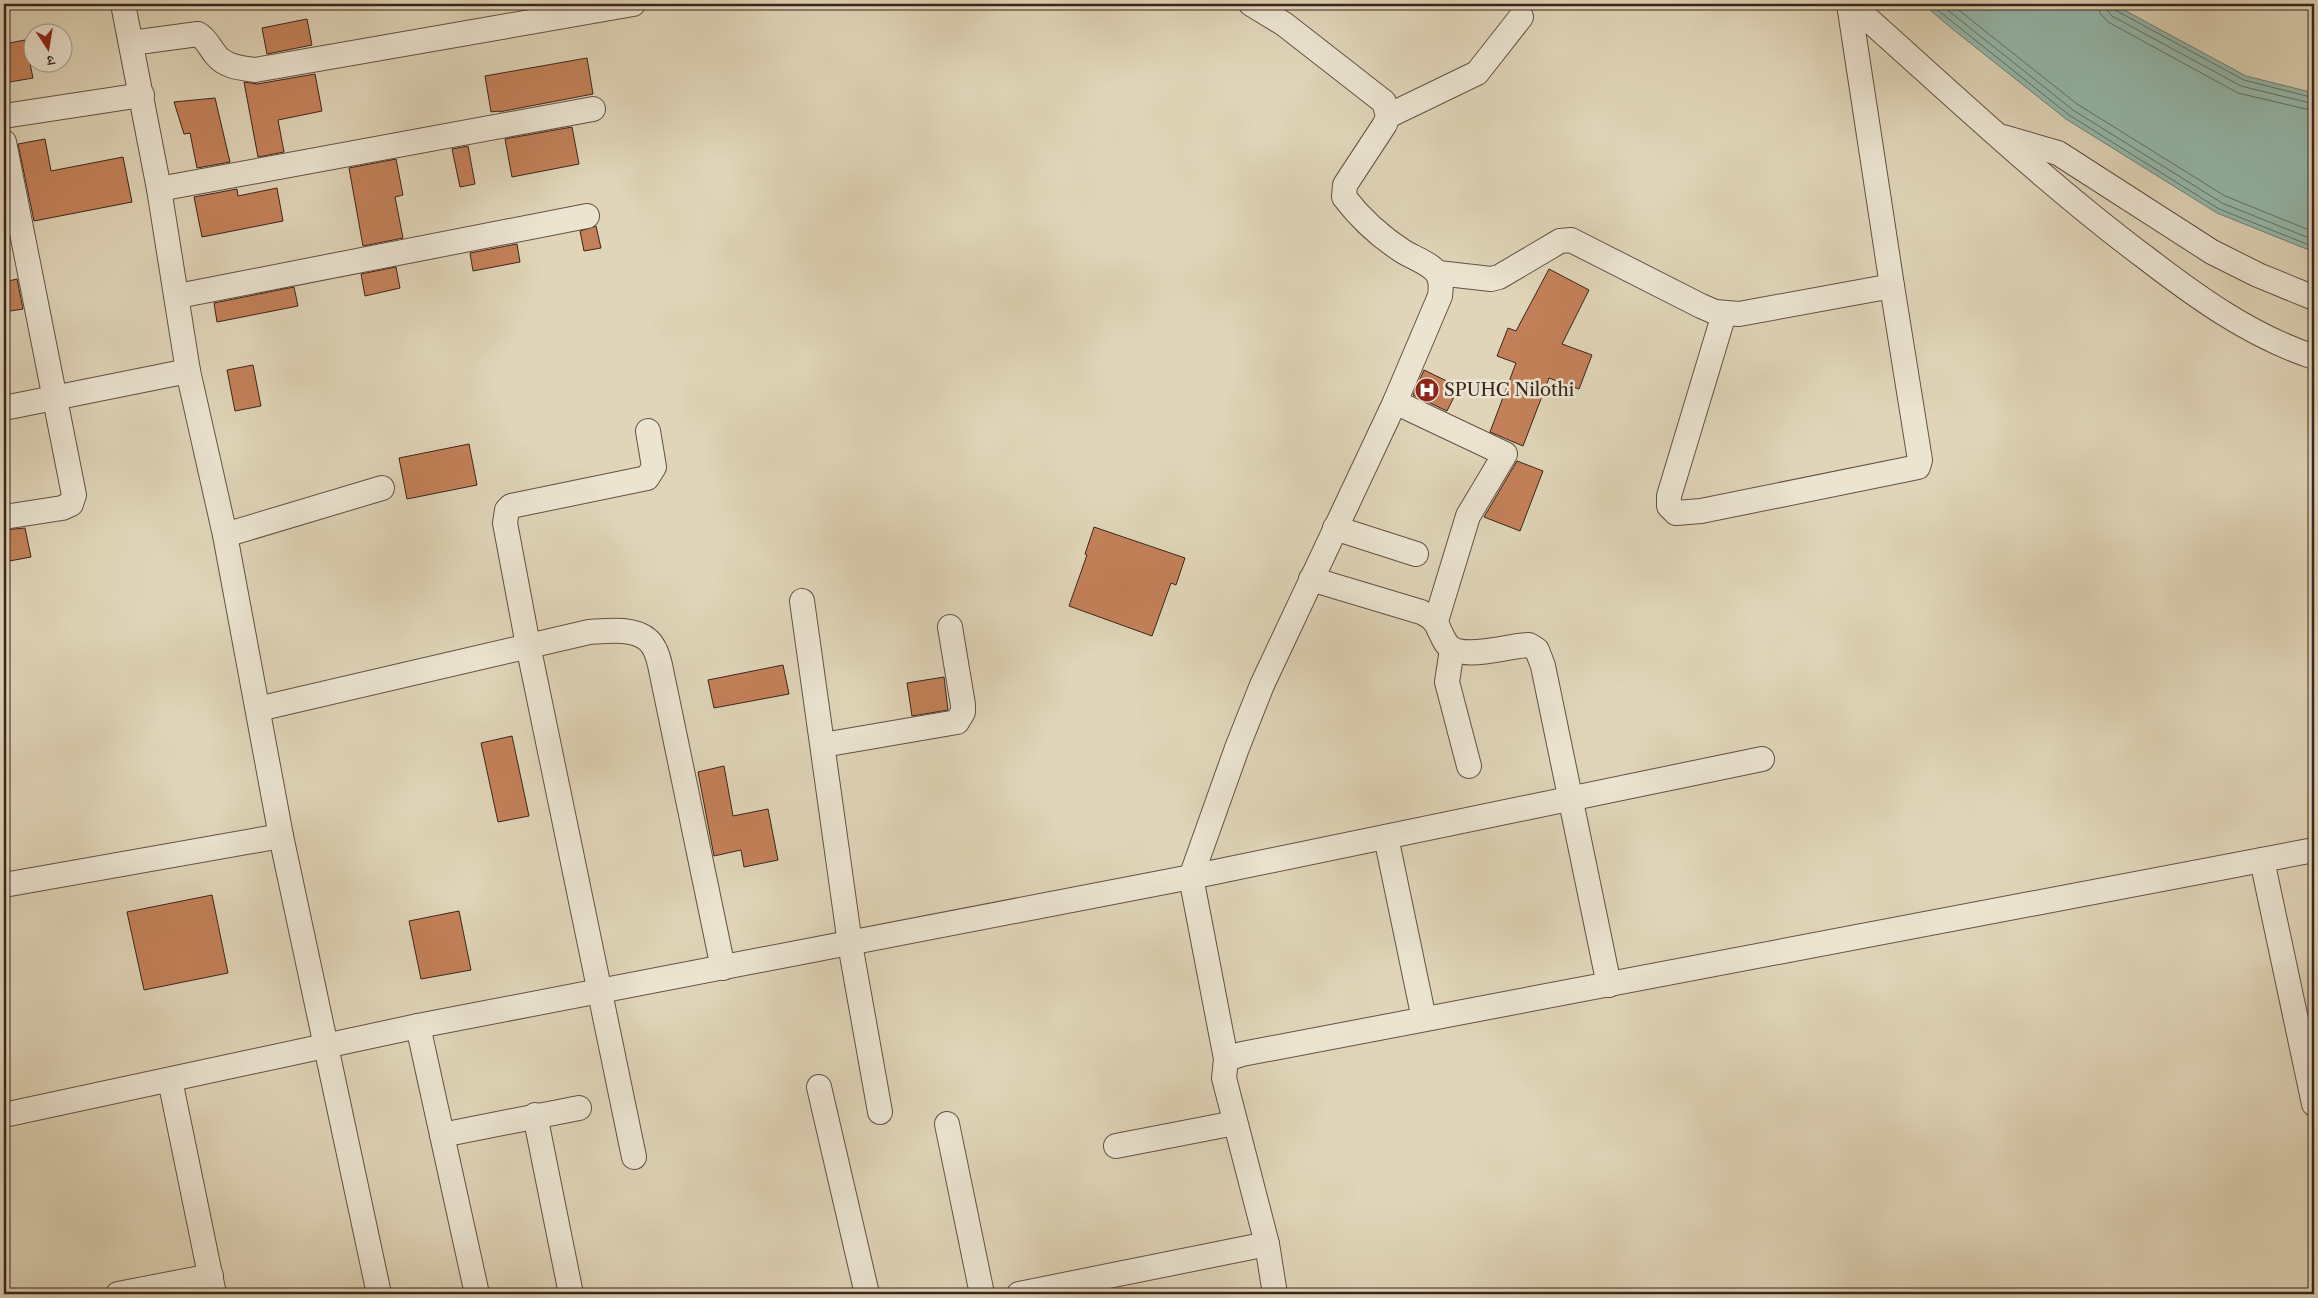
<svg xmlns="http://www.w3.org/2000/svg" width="2318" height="1298" viewBox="0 0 2318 1298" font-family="'Libre Caslon Text','Noto Serif Devanagari',serif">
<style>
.water{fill:#94b9ad;stroke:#707e73}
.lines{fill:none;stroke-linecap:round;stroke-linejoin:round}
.shore{stroke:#666f64;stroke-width:1}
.building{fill:#c48159;stroke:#39251c}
.minor-casing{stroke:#635143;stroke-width:26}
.minor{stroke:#ebe4d1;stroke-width:24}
.labels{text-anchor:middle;stroke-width:5;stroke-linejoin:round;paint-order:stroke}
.poi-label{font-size:18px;fill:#39251c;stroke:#ebe4d1;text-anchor:start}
</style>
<rect width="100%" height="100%" fill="#e0d5b8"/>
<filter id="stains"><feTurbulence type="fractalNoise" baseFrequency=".004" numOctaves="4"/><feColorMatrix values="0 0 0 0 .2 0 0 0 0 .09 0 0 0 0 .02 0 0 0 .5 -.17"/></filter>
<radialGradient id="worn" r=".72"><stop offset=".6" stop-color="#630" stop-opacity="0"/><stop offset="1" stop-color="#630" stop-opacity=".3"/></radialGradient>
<!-- water -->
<polygon class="water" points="1923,4 2113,4 2246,76 2314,93 2314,252 2217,213 2066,119 1950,27"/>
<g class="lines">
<!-- shore -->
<g class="shore">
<polyline points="1930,4 2069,115 2219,209 2314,247"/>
<polyline points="1940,4 2073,110 2222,203 2314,240"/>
<polyline points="1951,4 2077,104 2225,196 2314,232"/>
<polyline points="2098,4 2100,13 2108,22 2238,93 2314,111"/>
<polyline points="2106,4 2107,10 2112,16 2241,86 2314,104"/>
<polyline points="2112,4 2115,10 2244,80 2314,98"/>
</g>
</g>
<!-- building -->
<g class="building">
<polygon points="307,19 312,45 267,54 262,28"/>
<polygon points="25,40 33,78 4,83 4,44"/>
<polygon points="587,58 593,94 499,112 499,111 491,112 485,76"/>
<polygon points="315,74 322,111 278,120 284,152 258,157 244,82 257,84"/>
<polygon points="215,98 230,162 197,168 190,133 184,134 174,102"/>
<polygon points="572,127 579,164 512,177 505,139"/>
<polygon points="45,139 51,171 123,157 132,202 34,221 18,144"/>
<polygon points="468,146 475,184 460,187 452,149"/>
<polygon points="396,159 403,195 395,197 403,238 363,246 349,168"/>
<polygon points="277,188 283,221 202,237 194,197 237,189 238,196"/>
<polygon points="596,226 601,248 584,251 580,231"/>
<polygon points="517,244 520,262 473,271 470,253"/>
<polygon points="396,267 400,288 365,296 361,274"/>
<polygon points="1549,269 1589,290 1562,344 1592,355 1579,389 1549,378 1523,446 1490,432 1516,363 1497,356 1508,328 1516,331"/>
<polygon points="17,279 23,309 4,312 4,282"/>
<polygon points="294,287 298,306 217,322 214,303"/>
<polygon points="253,365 261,406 235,411 227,370"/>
<polygon points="1424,370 1459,387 1447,411 1413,395"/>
<polygon points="469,444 477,485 407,499 399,458"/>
<polygon points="1517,461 1543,471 1520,531 1484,517"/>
<polygon points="1094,527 1185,558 1176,585 1171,583 1152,636 1069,606 1087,555 1085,554"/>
<polygon points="25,528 31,557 4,562 4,530"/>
<polygon points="783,665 789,694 714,708 708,680"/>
<polygon points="944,677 948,710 912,716 907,683"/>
<polygon points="512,736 529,816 498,822 481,743"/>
<polygon points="724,766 733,816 768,809 778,860 744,867 741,850 714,856 698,772"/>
<polygon points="212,895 228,973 144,990 127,912"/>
<polygon points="459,911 471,970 421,979 409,921"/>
</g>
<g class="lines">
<defs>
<g id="minor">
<polyline points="123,4 159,189 188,371 225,535 281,836 379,1294"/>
<path d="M1851,4C1948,90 2042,180 2146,258C2198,298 2251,336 2314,357"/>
<path d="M131,43L198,34C207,39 209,47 216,55C225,67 242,68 255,70L633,4"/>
<polyline points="4,116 142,95"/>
<polyline points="1388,116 1477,73 1521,17"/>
<polyline points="2003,137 2058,153 2212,252 2258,275 2314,298"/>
<polyline points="4,142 74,495 71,504 62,508 4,517"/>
<polyline points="159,189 593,109"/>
<polyline points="1438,273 1491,279 1499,277 1560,241 1571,240 1701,306 1715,312 1739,314 1892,286 1849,4"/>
<polyline points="178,296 587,216"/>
<polyline points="1724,314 1669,496 1669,506 1676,513 1701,511 1918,467 1920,460 1892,286"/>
<polyline points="1395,402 1505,454 1468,516 1436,621"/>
<polyline points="4,408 188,371"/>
<polyline points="1335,528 1416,554"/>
<polyline points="225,535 382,488"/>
<path d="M1311,579L1421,612C1440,621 1436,627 1446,643C1459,663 1509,645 1529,645L1537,650L1543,666L1609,985"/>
<polyline points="802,601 850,944 880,1112"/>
<polyline points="1452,649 1447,682 1469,766"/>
<path d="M258,709L589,632C606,631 633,627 648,640C655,646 658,656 660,665L723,968"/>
<polyline points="823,745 957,722 963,712 963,705 950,627"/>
<polyline points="1386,837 1424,1019"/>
<polyline points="2262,860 2314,1104"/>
<polyline points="4,885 281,836"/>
<polyline points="418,1026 477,1294"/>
<path d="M1226,1059L1191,877L1237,748L1262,685L1395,402L1440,296C1441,288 1442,280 1437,273C1431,264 1414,258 1404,252C1382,238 1360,218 1344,197L1345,185L1385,124L1388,116L1384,102L1284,24L1251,4"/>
<polyline points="170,1080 214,1294"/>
<polyline points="819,1087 867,1294"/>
<polyline points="4,1115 418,1026 1191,877 1762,759"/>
<polyline points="535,1115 571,1294"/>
<polyline points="947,1124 982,1294"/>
<polyline points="442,1135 579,1108"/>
<polyline points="1116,1146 1235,1123"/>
<polyline points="634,1157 528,645 505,523 507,510 511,506 647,478 654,467 648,431"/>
<polyline points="118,1294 211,1276"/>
<polyline points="1019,1294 1267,1244"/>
<polyline points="1275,1294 1267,1244 1224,1078 1226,1059 1242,1054 2314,850"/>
</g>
</defs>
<!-- minor casing -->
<use href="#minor" class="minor-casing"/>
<!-- minor -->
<use href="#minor" class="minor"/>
</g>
<!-- icons -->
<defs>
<symbol id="hospital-disc" viewBox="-11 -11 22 22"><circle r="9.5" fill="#8f2418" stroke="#ebe4d1"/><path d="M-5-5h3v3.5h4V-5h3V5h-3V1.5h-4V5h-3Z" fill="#fff"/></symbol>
</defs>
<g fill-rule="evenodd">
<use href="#hospital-disc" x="1413" y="376" width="28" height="28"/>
</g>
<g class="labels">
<!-- poi labels -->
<g class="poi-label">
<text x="1444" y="396">SPUHC Nilothi</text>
</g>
</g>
<!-- margin -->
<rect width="2318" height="1298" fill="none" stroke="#e0d5b8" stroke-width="20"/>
<rect x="5" y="5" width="2308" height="1288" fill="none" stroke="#39251c" stroke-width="2.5"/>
<rect x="10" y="10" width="2298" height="1278" fill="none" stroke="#39251c"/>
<!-- north arrow -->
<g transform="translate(48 48) rotate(168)"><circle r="24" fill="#ebe4d1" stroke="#a49889"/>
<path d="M0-4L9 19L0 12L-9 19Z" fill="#8f2418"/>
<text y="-8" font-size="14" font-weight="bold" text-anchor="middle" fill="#39251c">उ</text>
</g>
<rect width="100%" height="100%" filter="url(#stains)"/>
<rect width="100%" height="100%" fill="url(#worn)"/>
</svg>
